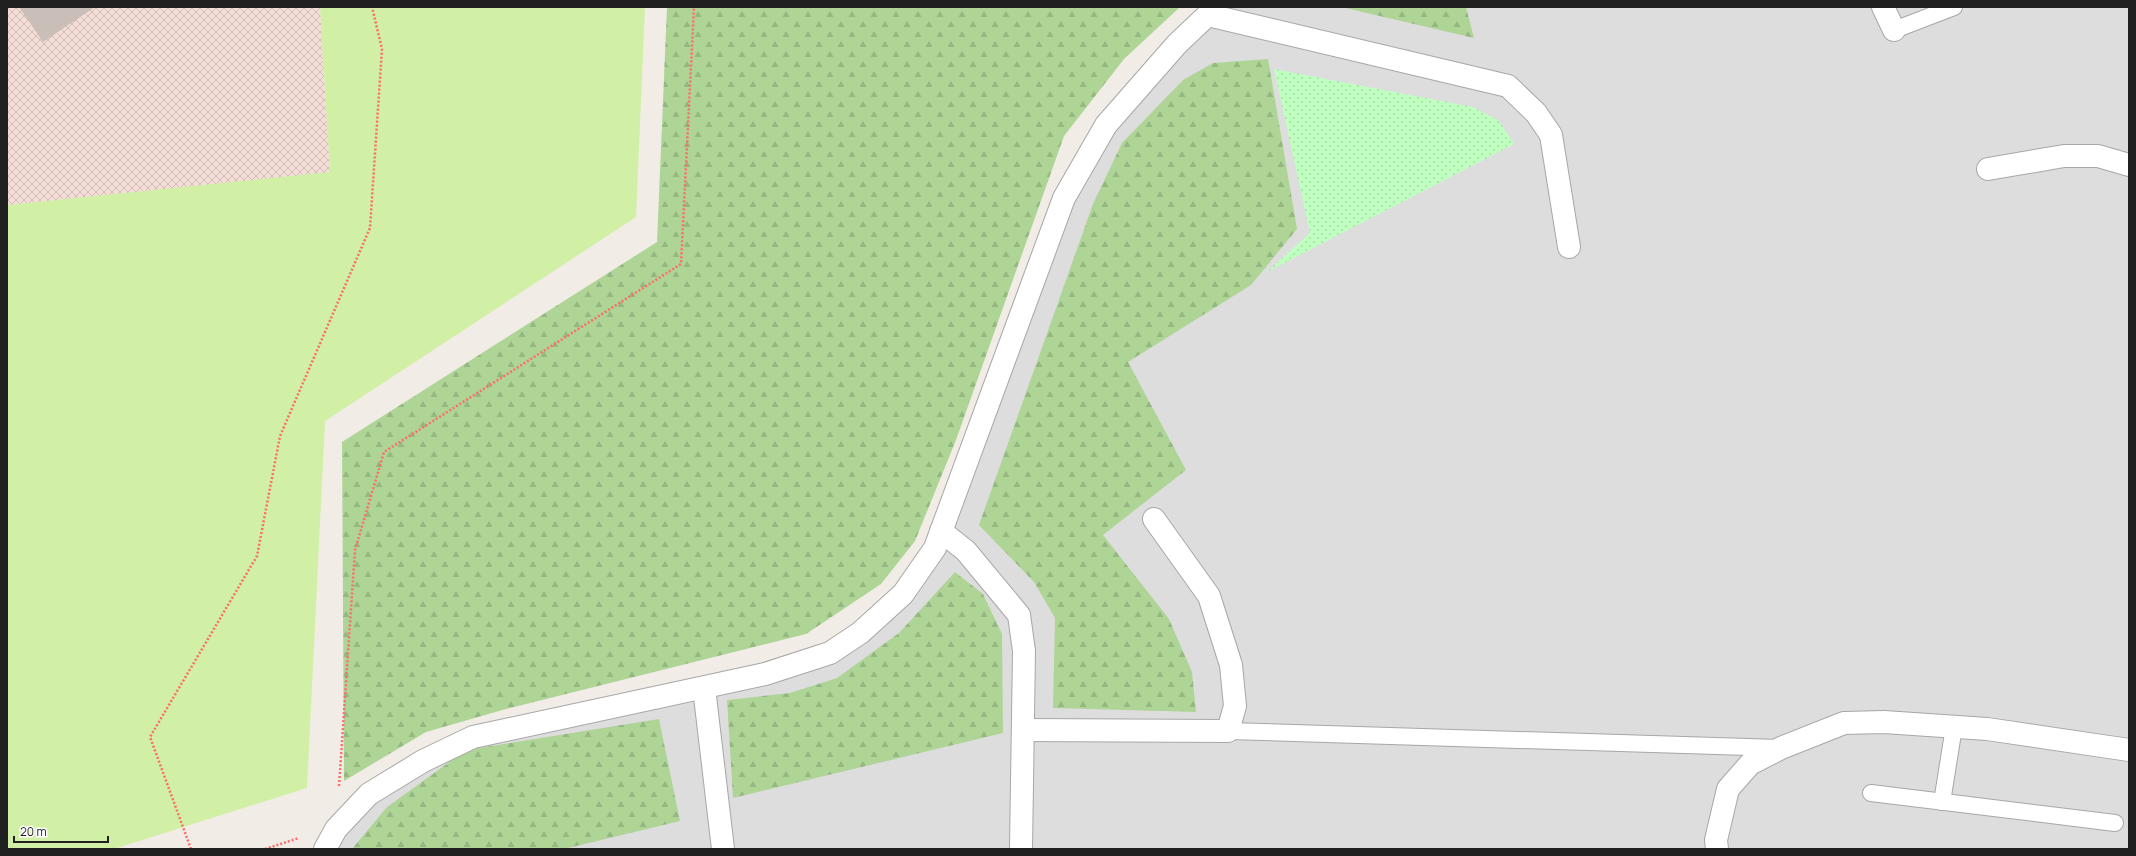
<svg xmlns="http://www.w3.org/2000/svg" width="2136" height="856" viewBox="0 0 2136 856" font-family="Manrope,sans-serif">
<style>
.residential{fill:#dedddd}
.military{fill:url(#military-cross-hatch)}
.grass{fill:#d1f0a6}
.forest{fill:url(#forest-firs)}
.park{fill:url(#park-dots)}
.building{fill:#cabeb8}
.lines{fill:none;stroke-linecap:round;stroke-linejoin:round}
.lane-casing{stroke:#a7a7a7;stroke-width:18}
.street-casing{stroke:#a7a7a7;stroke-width:24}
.path{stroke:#ff6b69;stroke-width:2.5;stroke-dasharray:2 2;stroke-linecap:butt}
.lane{stroke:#fff;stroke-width:16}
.street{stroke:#fff;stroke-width:22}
</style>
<defs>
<pattern id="military-cross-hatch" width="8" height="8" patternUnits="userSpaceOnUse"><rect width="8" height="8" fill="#f4ddd7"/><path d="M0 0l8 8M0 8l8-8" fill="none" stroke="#d1bdb8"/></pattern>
<pattern id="forest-firs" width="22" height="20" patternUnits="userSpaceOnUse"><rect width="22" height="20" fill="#aed596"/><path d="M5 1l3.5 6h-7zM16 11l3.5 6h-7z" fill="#95b781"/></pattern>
<pattern id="park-dots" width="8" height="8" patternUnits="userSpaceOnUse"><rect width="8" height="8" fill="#bfffbf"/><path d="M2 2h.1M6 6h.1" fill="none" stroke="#a4daa4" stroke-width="1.8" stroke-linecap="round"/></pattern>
</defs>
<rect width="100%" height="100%" fill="#f1ece5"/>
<!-- residential -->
<polygon class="residential" points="1202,7 2129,7 2129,849 314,849 327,823 418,752 762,666 826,644 854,625 896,588 927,544 1055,193"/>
<!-- military -->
<polygon class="military" points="7,7 320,7 330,173 7,205"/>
<!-- grass -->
<polygon class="grass" points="320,7 645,7 636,217 325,421 307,788 114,849 7,849 7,205 330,172"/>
<!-- forest -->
<g class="forest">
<polygon points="667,7 1180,7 1124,59 1064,136 956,440 915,541 881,584 806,634 506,709 426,732 344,781 342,442 657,242"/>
<polygon points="1341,7 1466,7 1474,38"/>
<polygon points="1268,59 1297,229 1251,285 1128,362 1186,470 1103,535 1169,619 1192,672 1196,712 1053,708 1055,618 1034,582 979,525 1093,204 1122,143 1183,80 1213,63"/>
<polygon points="955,572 983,594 1002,634 1003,733 733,798 727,700 790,693 837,678 899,633"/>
<polygon points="659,719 680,821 564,849 352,849 387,807 466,750"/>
</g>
<!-- park -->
<polygon class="park" points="1274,69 1473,107 1499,121 1514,144 1267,272 1310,233"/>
<!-- building -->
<polygon class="building" points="19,7 95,7 43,42"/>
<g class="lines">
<defs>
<g id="lane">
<polyline points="1894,30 1954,7"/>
<polyline points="1228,731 1780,748"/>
<polyline points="1871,793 2115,823"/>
<polyline points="1942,802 1954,727"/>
</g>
<g id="street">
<polyline points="1883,7 1894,30"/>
<polyline points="1208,15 1508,86 1536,113 1551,135 1569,247"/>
<polyline points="1988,169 2064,156 2098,156 2129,165"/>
<polyline points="941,531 966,551 1019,615 1024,651 1021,849"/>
<polyline points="704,688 723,849"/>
<polyline points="1023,730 1228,731 1235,706 1231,665 1209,596 1154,519"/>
<polyline points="325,849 336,829 369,794 423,761 473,737 765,674 830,653 860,633 903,594 935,548 1064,198 1106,125 1177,44 1216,7"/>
<polyline points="1717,849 1716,840 1728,789 1750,764 1781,748 1844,723 1884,722 1987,729 2129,750"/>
</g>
</defs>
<!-- lane casing -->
<use href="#lane" class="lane-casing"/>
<!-- street casing -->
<use href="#street" class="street-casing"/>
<!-- path -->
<g class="path">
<polyline points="339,786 355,550 384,452 681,264 694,7"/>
<polyline points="191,849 150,737 257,556 280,436 370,228 382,49 372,7"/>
<polyline points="265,849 299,838"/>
</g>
<!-- lane -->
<use href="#lane" class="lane"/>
<!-- street -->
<use href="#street" class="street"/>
</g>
<!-- border -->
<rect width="2136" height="856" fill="none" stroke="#202020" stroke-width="16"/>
<!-- scale -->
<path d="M14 836v6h94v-6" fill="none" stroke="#202020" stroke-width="2"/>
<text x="20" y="836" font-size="12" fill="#202020" stroke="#ffffff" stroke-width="3" paint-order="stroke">20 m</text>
</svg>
